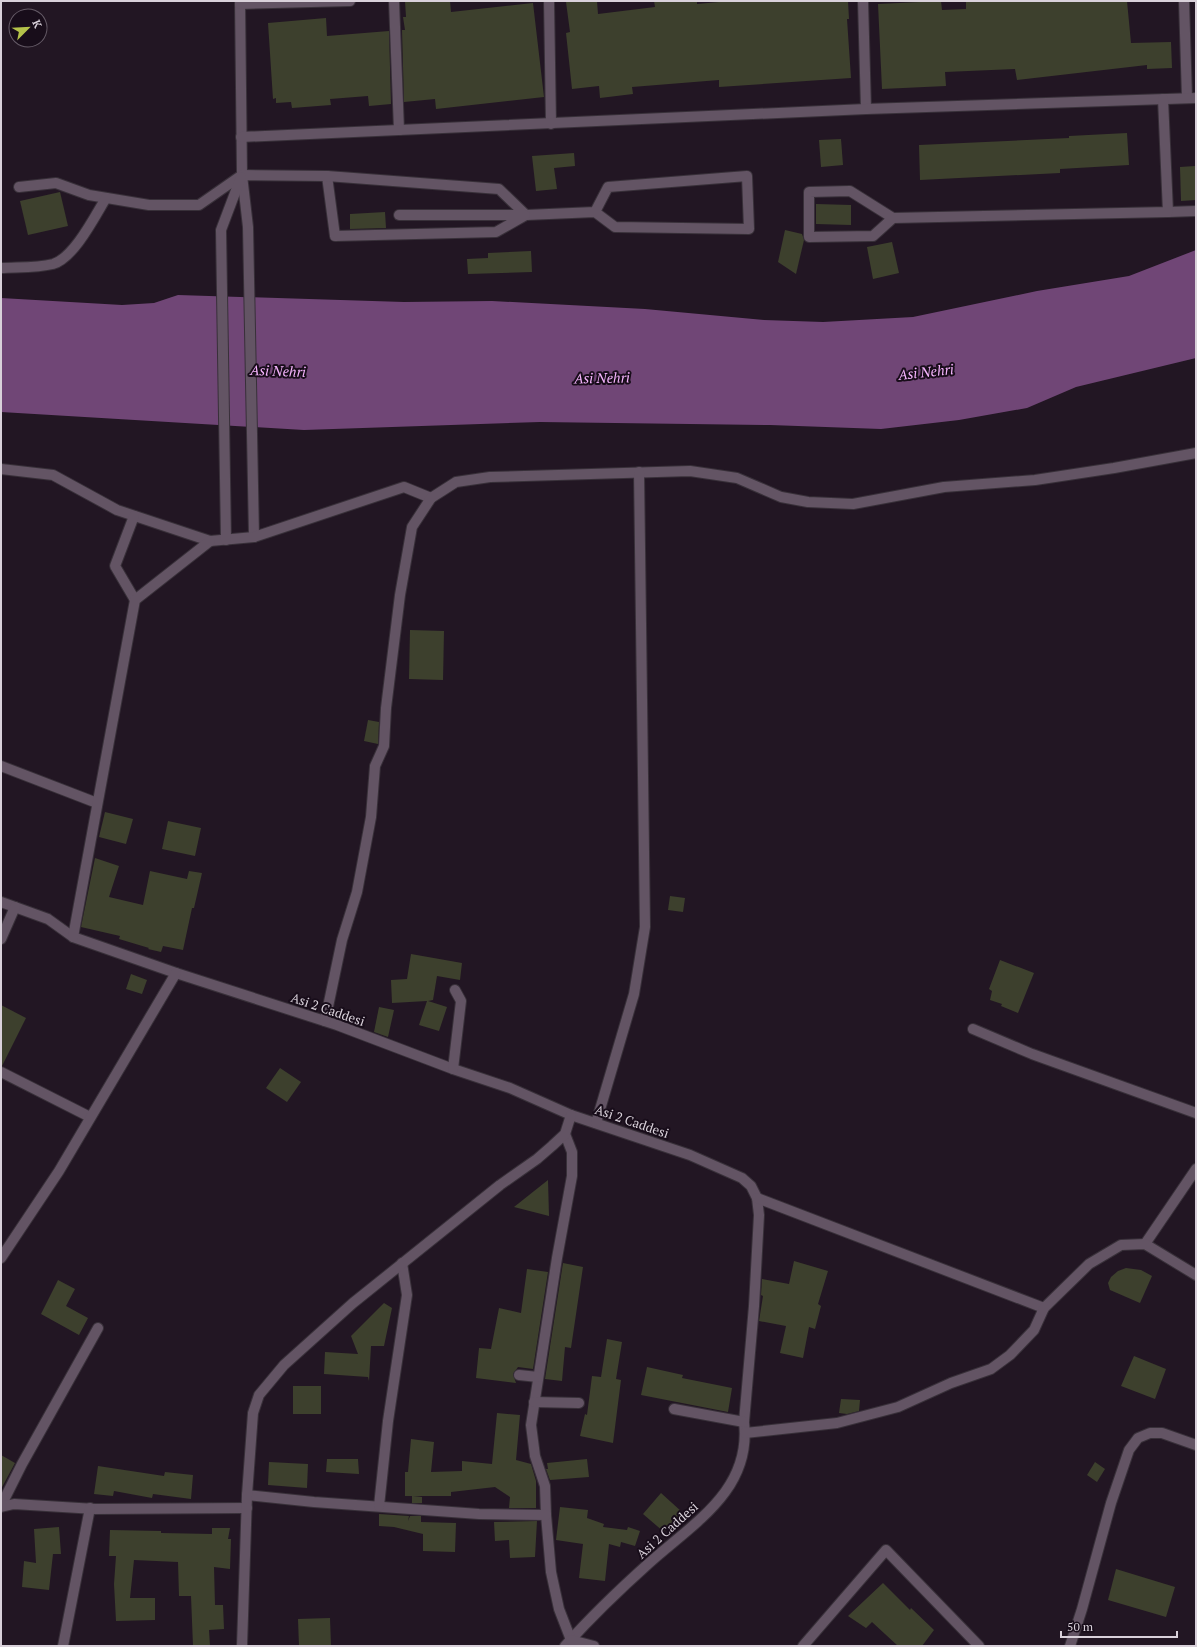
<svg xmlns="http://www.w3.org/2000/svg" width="1197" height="1647" viewBox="0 0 1197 1647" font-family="'PT Serif',serif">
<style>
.water{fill:#704676}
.building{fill:#3d402d}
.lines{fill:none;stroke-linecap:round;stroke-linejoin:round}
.minor-casing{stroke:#383039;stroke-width:12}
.minor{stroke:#635464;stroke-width:10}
.labels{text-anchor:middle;stroke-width:4;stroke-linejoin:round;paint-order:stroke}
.street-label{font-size:13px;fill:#d9d1da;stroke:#180d1a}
.water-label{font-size:14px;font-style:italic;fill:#f5b4fd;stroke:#180d1a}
</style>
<rect width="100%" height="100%" fill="#221623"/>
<!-- water -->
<polygon class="water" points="1196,250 1196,358 1076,387 1027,408 959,420 881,429 770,425 540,422 304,430 1,412 1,298 122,305 154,303 178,295 404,302 492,301 645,309 764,320 823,322 913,317 1037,291 1129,276"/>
<!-- building -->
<g class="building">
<polygon points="405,1 450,1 451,12 533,3 544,97 436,109 435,99 404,102 402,30 405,30 403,17 406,17"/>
<polygon points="597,1 598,14 655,7 654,1 697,1 697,4 730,1 848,1 849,19 847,19 851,78 719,87 719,80 632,87 633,94 600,98 599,86 572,89 566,33 570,32 566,2"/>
<polygon points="941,1 942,10 966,9 966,1 1127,1 1131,43 1171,42 1172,68 1147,69 1147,65 1017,80 1015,69 945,72 946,86 882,89 878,4"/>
<polygon points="326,18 327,36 389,31 391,104 369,106 368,96 330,99 331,105 292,108 291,102 276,103 276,98 273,99 268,23"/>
<polygon points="1127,133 1129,165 1060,169 1060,173 920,180 919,145 1069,138 1069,136"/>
<polygon points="841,139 843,165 821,167 819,140"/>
<polygon points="574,153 575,166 554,168 557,189 536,191 532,156"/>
<polygon points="1195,166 1196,200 1181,201 1180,167"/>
<polygon points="60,192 68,226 28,235 20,201"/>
<polygon points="816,204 851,205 851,225 816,224"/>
<polygon points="385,212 386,228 350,229 350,214"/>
<polygon points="785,230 802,234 804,240 796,274 778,262"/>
<polygon points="892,242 899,273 873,279 867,247"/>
<polygon points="531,251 532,272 468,274 467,259 488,258 488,253"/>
<polygon points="410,630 444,631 443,680 409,679"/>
<polygon points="368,720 379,722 378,744 364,741"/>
<polygon points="105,812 133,819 126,844 99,837"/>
<polygon points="168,821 201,828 195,856 162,849"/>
<polygon points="95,858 119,866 109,897 143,905 150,871 187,879 189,871 202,873 194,908 192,908 183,950 163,946 161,952 148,949 149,948 119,939 120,936 81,927"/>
<polygon points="670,896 685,898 683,912 668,910"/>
<polygon points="411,954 462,963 460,980 437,976 433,1000 428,1001 447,1007 439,1031 419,1025 427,1001 392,1003 391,980 407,979"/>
<polygon points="1000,960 1034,973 1018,1013 1001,1006 1002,1004 990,1000 992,991 989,989"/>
<polygon points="131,974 147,980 142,994 126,989"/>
<polygon points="1,1005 26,1018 2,1066 1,1066"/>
<polygon points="379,1007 394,1010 388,1037 374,1032"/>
<polygon points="280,1068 301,1082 287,1102 266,1088"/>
<polygon points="548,1180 549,1216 514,1207"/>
<polygon points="794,1261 828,1271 818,1304 821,1306 815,1329 809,1327 803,1358 780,1353 786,1326 759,1321 763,1296 761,1295 762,1279 789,1284"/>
<polygon points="563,1263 583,1267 571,1348 565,1347 562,1381 545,1379"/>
<polygon points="1126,1268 1141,1270 1152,1276 1140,1303 1110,1290 1108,1283 1111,1277 1118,1271"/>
<polygon points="527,1269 548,1272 533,1369 518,1367 513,1374 516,1383 476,1378 479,1348 491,1349 499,1308 521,1313"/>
<polygon points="58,1280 75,1289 66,1306 88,1318 79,1335 41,1314"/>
<polygon points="384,1303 392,1308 384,1346 371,1346 369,1381 368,1377 324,1374 325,1352 358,1354 351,1336"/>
<polygon points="607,1339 622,1342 616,1379 621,1380 613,1443 580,1436 585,1414 587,1415 592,1376 601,1377"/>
<polygon points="1134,1356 1166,1369 1155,1399 1121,1386"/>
<polygon points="647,1367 683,1375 682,1378 732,1388 728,1412 641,1395"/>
<rect x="293" y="1386" width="28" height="28"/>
<polygon points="841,1399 860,1400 859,1411 847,1414 839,1413"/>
<polygon points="497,1413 520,1415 516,1460 531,1464 536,1481 536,1508 509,1508 510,1497 495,1487 451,1492 451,1496 413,1496 422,1497 422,1503 412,1503 412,1496 405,1496 405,1472 408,1472 411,1439 434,1442 431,1472 462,1471 462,1461 492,1464"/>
<polygon points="1,1455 15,1463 1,1489"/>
<polygon points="327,1459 358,1459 359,1474 326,1472"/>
<polygon points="587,1459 589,1477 550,1480 546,1469 548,1469 547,1463"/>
<polygon points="269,1462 308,1464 307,1488 268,1485"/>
<polygon points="1095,1462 1105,1469 1097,1482 1087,1475"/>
<polygon points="98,1466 164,1476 165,1472 193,1475 191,1499 153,1494 152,1498 114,1491 113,1496 94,1494"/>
<polygon points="661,1493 682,1512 664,1532 643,1514"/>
<polygon points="560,1507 588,1510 587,1518 604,1524 603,1527 627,1530 628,1527 640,1531 635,1546 621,1542 620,1547 609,1544 605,1581 579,1578 583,1544 556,1540"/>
<polygon points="379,1514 409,1516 408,1521 410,1516 421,1516 421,1522 456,1523 455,1552 423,1551 423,1534 394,1527 379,1526"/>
<polygon points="537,1521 535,1557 510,1558 509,1540 495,1541 494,1522"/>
<polygon points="59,1527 61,1554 53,1554 49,1590 22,1587 24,1561 36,1563 34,1529"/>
<polygon points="212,1528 230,1528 228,1539 231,1539 230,1569 214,1567 215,1605 223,1605 224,1629 209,1630 210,1646 193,1646 191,1596 179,1596 178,1562 134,1560 130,1598 155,1598 155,1620 116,1621 114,1584 116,1556 109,1556 110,1530 161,1531 161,1533 212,1534"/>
<polygon points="1116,1569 1175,1587 1166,1617 1108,1600"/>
<polygon points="883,1583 910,1610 911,1608 934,1630 922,1646 898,1646 872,1622 866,1628 848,1616"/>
<polygon points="330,1618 331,1646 299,1646 298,1619"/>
</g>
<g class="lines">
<defs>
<g id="minor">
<polyline points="240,1 242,175 248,227 254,537"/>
<polyline points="394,1 399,130"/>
<polyline points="549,1 551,124"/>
<polyline points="863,1 866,109"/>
<polyline points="1184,1 1187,98"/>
<polyline points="240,4 350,1"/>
<polyline points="241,137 866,109 1196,98"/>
<polyline points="327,176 335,236 496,232 526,215"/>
<polyline points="19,187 56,183 89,195 149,205 199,205 242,175 327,176 499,189 526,215 595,212 615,227 749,229 747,176 608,187 595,212"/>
<polyline points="1168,212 1196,211"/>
<polyline points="399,215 525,215"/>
<polyline points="893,218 873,236 809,237 809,192 850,191 893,218 1168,212 1163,99"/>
<path d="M1,268C18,267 37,268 53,264C74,258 95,216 106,198"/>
<polyline points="1,469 53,475 117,510 210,541 254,537 404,487 431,498"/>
<polyline points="134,516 115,566 135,600"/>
<polyline points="226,540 221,230 241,177"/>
<polyline points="1,766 97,803"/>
<path d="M1,902L48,919L73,937L176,973L337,1025L453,1069L510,1088L571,1115L690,1155L742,1178L751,1186L757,1198L759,1215L754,1306L744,1422C752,1491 692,1524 648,1564C619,1590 591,1617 565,1646"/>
<polyline points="73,937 135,600 210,541"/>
<polyline points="1,939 15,907"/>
<polyline points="325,1021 342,940 357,892 371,817 375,766 384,746 386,708 400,595 412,527 431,498 456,482 490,477 690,471 737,478 781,497 808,502 853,504 944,487 1035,480 1114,468 1196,453"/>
<polyline points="973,1029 1032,1054 1196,1113"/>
<polyline points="453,1069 461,1001 455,990"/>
<polyline points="1,1072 90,1117"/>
<polyline points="596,1123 634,994 645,927 639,472"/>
<polyline points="565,1134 572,1152 572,1176 557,1258 531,1425 535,1456 545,1486 546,1515 551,1572 559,1609 571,1640 575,1646"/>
<polyline points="757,1198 1044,1308"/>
<polyline points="1145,1244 1196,1169"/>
<polyline points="1,1258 59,1171 176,973"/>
<polyline points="519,1375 538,1377"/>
<polyline points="534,1402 579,1403"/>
<polyline points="674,1409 744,1422"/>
<polyline points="745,1433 837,1423 898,1407 951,1383 991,1369 1010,1355 1034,1330 1044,1308 1089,1264 1121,1245 1145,1244 1196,1275"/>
<polyline points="247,1495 314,1502 479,1514 546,1515"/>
<polyline points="1,1506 22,1464 98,1328"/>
<polyline points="379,1506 388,1421 407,1295 402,1263"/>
<polyline points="1,1507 14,1504 95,1509 247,1508"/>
<polyline points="571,1640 594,1646"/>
<polyline points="63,1646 90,1508"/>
<polyline points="242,1646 247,1495 253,1413 259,1395 284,1365 353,1303 500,1185 537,1159 552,1146 565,1134 571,1115"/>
<polyline points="803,1646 886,1550 979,1646"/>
<polyline points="1070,1646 1082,1609 1111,1503 1129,1450 1138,1438 1150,1433 1162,1433 1196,1445"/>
</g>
</defs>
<!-- minor casing -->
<use href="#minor" class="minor-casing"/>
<!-- minor -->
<use href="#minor" class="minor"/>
</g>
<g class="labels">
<!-- street labels -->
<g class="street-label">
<text transform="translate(328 1009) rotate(19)" y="5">Asi 2 Caddesi</text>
<text transform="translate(632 1121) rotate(19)" y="5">Asi 2 Caddesi</text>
<text transform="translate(667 1530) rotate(-42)" y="5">Asi 2 Caddesi</text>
</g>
<!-- water labels -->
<g class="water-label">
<text transform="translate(278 371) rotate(2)" y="5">Asi Nehri</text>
<text transform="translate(926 372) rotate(-6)" y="5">Asi Nehri</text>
<text transform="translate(602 378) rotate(-1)" y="5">Asi Nehri</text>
</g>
</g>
<!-- border -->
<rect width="1197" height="1647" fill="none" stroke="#d9d1da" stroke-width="4"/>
<!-- north arrow -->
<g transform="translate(28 28) rotate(66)"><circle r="19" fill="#180d1a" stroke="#655b67"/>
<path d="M0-3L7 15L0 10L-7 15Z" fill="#b4c24a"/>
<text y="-6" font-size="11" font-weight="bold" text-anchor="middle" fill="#d9d1da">K</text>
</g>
<!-- scale -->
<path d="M1061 1631v6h116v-6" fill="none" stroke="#d9d1da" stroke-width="2"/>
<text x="1067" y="1631" font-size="12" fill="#d9d1da" stroke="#180d1a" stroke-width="3" paint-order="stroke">50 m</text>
</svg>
